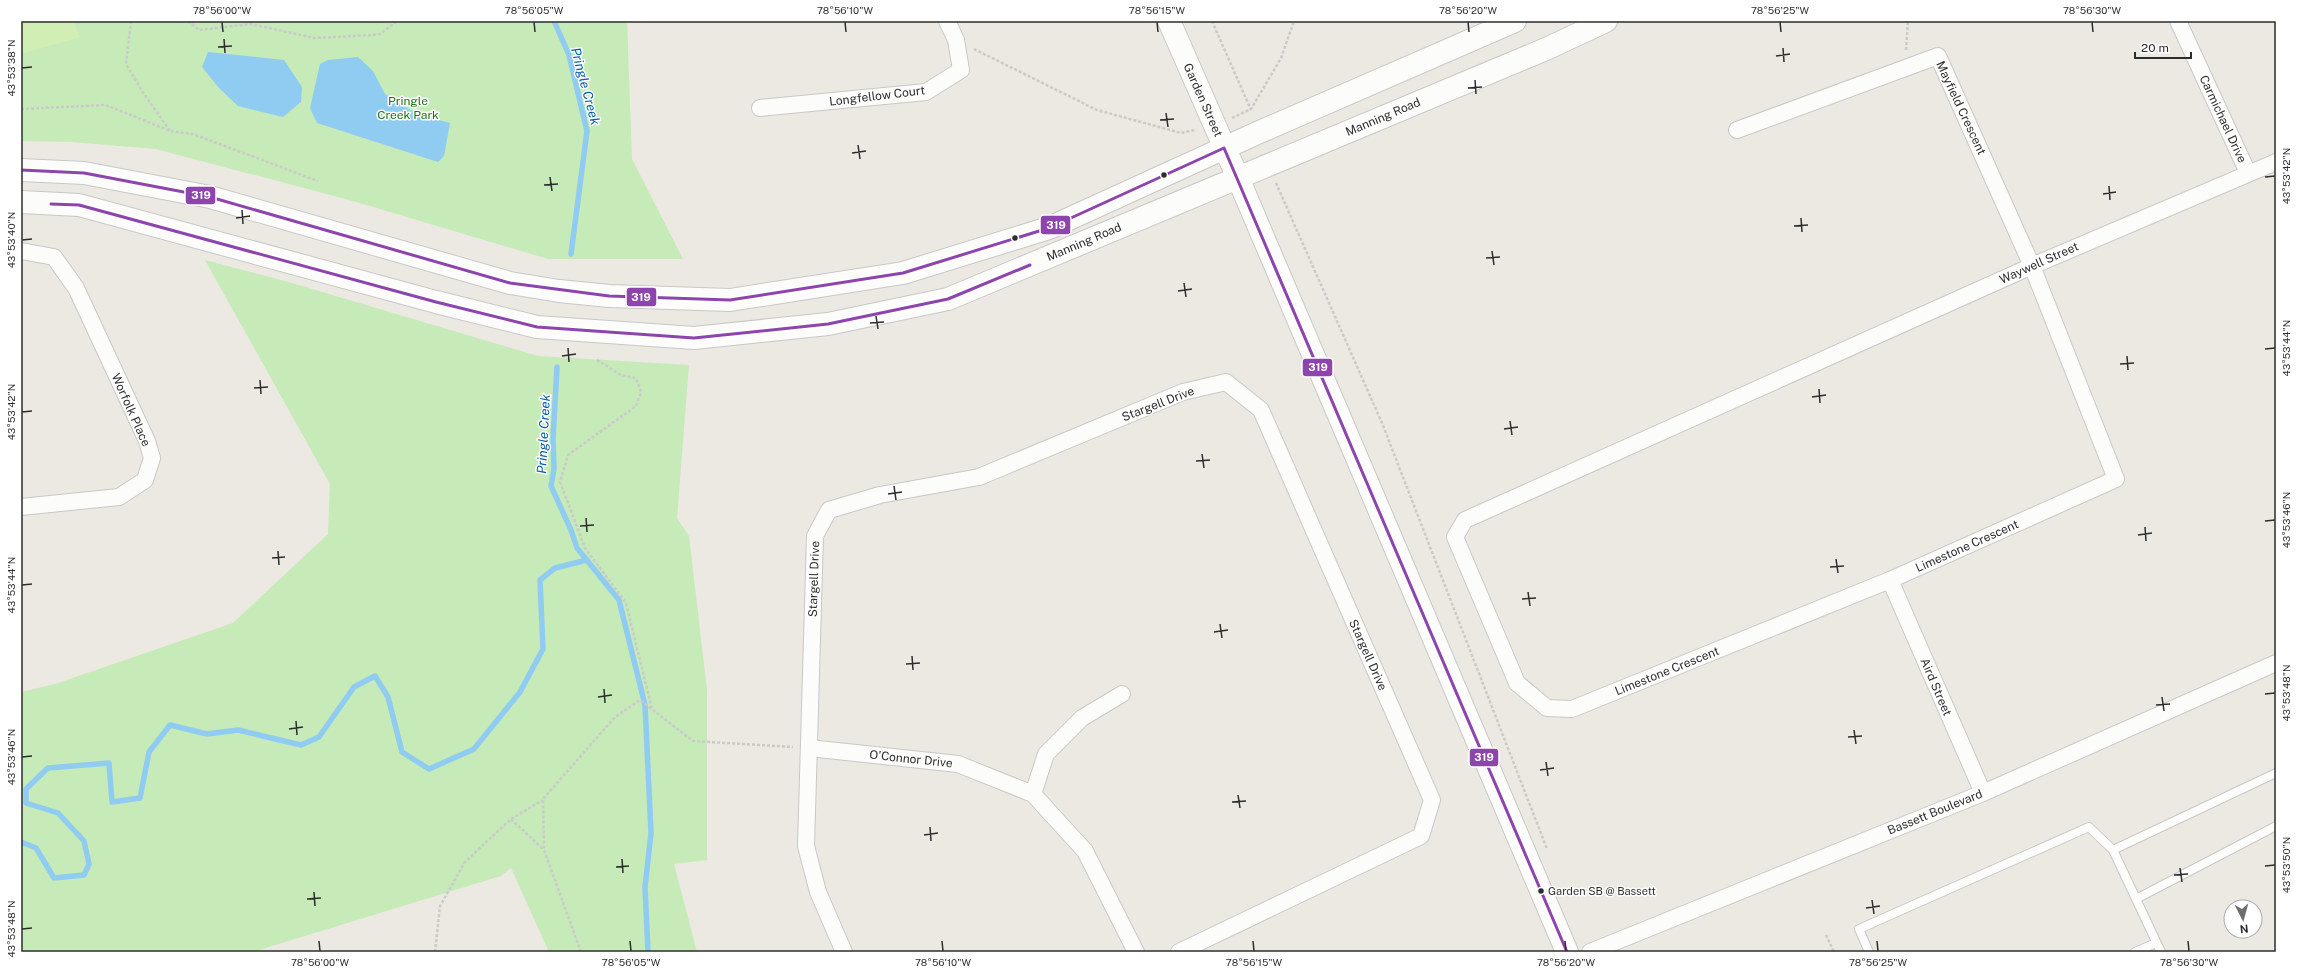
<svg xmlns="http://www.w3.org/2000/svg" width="2297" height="973" viewBox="0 0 2297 973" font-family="'Public Sans',sans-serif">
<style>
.green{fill:#c6eab8}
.pitch{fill:#d1eeb5}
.water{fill:#90ccf2}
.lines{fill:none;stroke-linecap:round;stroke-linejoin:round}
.stream{stroke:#90ccf2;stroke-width:5.5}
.lane-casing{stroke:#c8c8c7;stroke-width:10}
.street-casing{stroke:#c8c8c7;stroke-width:18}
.secondary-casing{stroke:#c8c8c7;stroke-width:24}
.path{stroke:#cacac9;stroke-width:2.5;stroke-dasharray:3 2;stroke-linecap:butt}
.lane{stroke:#fcfcfb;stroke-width:8}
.street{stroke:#fcfcfb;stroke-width:16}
.secondary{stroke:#fcfcfb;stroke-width:22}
.bus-1-casing{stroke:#fff;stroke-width:6}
.bus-1{stroke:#8e44ad;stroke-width:3}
.ticks{fill:none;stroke:#2d2d2d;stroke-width:1.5}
.bus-dot{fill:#2d2d2d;stroke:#fff;stroke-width:1.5}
.labels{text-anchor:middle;stroke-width:3;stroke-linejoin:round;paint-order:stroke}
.bus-label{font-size:11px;fill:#2d2d2d;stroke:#fff;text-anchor:start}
.street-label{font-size:12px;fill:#2d2d2d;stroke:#fff}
.park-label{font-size:12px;fill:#1b7214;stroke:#fff}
.water-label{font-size:13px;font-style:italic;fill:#025bab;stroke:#fff}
.line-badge{stroke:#fff;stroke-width:1.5}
.badge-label{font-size:11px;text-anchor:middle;font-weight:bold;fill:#fff}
.neatline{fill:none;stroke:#2d2d2d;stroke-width:1.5}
.ticks-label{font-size:10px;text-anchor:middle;fill:#2d2d2d}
</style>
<rect width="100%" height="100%" fill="#ebe9e2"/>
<!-- green -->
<g class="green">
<polygon points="21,21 627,21 632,159 683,259 548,259 353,201 156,149 71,142 21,141"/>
<polygon points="205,260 292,283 538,356 689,365 677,518 689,536 707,690 707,860 674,864 697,952 549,952 511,868 501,876 252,952 21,952 21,692 55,684 233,623 328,534 330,484"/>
</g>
<!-- pitch -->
<polygon class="pitch" points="21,21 74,21 80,37 21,54"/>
<!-- water -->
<g class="water">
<polygon points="208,52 284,60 302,87 301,102 283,117 238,106 219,88 202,67"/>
<polygon points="358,57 373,71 385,94 415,113 450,123 444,156 438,162 317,123 310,108 320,64 328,60"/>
</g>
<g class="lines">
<!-- stream -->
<g class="stream">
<polyline points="554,21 569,55 587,131 571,254"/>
<polyline points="557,367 553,439 554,469 551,486 571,530 577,548 619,600 645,705 651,833 645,887 648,952"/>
<polyline points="21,842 36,848 54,878 84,875 89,864 84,841 58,813 26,803 26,789 48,768 109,763 112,802 140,798 149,752 170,725 207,734 238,730 301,745 319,737 354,687 375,676 388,697 402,752 429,769 474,749 520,692 543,649 540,580 555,568 587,560"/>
</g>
<defs>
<g id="lane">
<polyline points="2136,899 2276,826"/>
<polyline points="1869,952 1859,929 2089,827 2113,850"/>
<polyline points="2135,952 2156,943"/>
<polyline points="2161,952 2113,850 2276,773"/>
</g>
<g id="street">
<polyline points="2178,21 2248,173"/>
<polyline points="760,108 926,92 961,70 956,40 947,21"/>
<polyline points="1737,130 1938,56 2032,266 2116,479 1890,580 1572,709 1547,708 1517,683 1455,537 1465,520 2032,266 2276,162"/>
<polyline points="21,251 54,257 76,288 147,441 152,458 145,480 119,497 21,507"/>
<polyline points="1890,580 1983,793"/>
<polyline points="809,748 958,764 1033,794 1085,851 1136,952"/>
<polyline points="1033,794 1046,754 1082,718 1122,694"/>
<polyline points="844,952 818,892 806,846 815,536 829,510 880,495 979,477 1183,392 1226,382 1261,410 1432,800 1421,836 1179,952"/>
<polyline points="1590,952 1983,793 2276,663"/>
</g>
<g id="secondary">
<polyline points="1169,21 1238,178 1567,952"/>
<polyline points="21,170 84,173 210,197 510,283 559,291 609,296 730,300 903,273 1049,228 1255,134 1515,21"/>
<polyline points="21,202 79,205 436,302 537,327 694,338 828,324 948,299 1546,49 1606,21"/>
</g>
</defs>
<!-- lane casing -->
<use href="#lane" class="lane-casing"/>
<!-- street casing -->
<use href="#street" class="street-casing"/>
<!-- secondary casing -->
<use href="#secondary" class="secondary-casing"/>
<!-- path -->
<g class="path">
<polyline points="131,21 126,64 142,91 170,131"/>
<polyline points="188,21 199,30 250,24 315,38 372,35 380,34 397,21"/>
<polyline points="1212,21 1251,110"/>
<polyline points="974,49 1097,110 1181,133 1195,130"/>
<polyline points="1906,50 1908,21"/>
<polyline points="21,109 106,105 170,131 193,134 318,181"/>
<polyline points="1232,118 1251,109 1281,58 1294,21"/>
<polyline points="1276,183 1382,423 1547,849"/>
<polyline points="597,360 621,375 636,378 641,392 636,406 568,455 560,482 585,548 626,603 652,709"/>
<polyline points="511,819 543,849"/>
<polyline points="1826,935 1834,952"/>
<polyline points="435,952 440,906 465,862 511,819 543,800"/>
<polyline points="581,952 544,850 543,799 615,717 640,700 693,741 793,747"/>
</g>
<!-- lane -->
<use href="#lane" class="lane"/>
<!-- street -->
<use href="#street" class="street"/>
<!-- secondary -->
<use href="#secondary" class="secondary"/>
<defs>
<g id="bus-1">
<polyline points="21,170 84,173 210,197 510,283 609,296 730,300 903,273 1049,228 1224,148 1567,952"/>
<polyline points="51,204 79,205 436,302 537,327 694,338 828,324 948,299 1030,265"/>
</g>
</defs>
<!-- bus-1 casing -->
<use href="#bus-1" class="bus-1-casing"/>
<!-- bus-1 -->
<use href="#bus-1" class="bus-1"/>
</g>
<!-- ticks -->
<path class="ticks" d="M222,22L223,32M534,22L535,32M845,22L846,32M1157,22L1158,32M1468,22L1469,32M1780,22L1781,32M2092,22L2093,32M224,39L225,53M218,47L232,46M1783,48L1784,62M1776,56L1790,54M22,68L32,67M1475,80L1476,94M1468,88L1482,87M1166,113L1168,127M1160,120L1174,119M858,145L860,159M852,153L866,151M550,177L552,191M2265,177L2275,176M544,185L558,184M2109,186L2110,200M2103,194L2116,192M242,210L243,224M236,218L250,216M1801,218L1802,232M1794,226L1808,225M22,240L32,239M1492,251L1494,265M1486,258L1500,257M1184,283L1186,297M1178,291L1192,289M876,316L878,329M870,323L884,322M568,348L569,362M2265,349L2275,348M562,356L576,354M2127,356L2128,370M2120,364L2134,363M260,380L261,394M254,388L268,387M1819,389L1820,403M1812,397L1826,395M22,412L32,411M1510,421L1512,435M1504,429L1518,427M1202,454L1204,468M1196,461L1210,460M894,486L896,500M888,494L902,492M586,518L587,532M2265,521L2275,520M580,526L594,525M2145,527L2146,541M2138,535L2152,533M278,551L279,565M272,558L285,557M1836,559L1838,573M1830,567L1844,566M22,585L32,584M1528,592L1530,606M1522,599L1536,598M1220,624L1222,638M1214,632L1228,630M912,656L913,670M906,664L920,663M604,689L605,703M2265,694L2275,693M598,697L612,695M2162,697L2164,711M2156,705L2170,704M296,721L297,735M289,729L303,727M1854,730L1856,744M1848,737L1862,736M22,757L32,756M1546,762L1548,776M1540,770L1554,768M1238,795L1240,808M1232,802L1246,801M930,827L931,841M924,835L938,833M622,859L623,873M2265,866L2275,865M616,867L629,866M2180,868L2182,882M2174,875L2188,874M314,892L315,906M307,899L321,898M1872,900L1874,914M1866,908L1880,906M22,929L32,928M319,941L320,951M630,941L631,951M942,941L943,951M1253,941L1254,951M1565,941L1566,951M1877,941L1878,951M2188,941L2189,951"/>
<!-- markers -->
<g class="bus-dot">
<circle cx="1164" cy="175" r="3.5"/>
<circle cx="1015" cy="238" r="3.5"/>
<circle cx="1541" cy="891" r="3.5"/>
</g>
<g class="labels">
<!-- bus labels -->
<g class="bus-label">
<text x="1548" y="895">Garden SB @ Bassett</text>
</g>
<!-- street labels -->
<g class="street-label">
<text transform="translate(877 96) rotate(-7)" y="4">Longfellow Court</text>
<text transform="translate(1203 100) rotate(66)" y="4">Garden Street</text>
<text transform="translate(1961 108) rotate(65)" y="4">Mayfield Crescent</text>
<text transform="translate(1383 117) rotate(-23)" y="4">Manning Road</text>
<text transform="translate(2223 119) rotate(65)" y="4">Carmichael Drive</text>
<text transform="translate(1084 242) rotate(-23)" y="4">Manning Road</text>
<text transform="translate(2039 263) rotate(-24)" y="4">Waywell Street</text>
<text transform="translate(1158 404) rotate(-21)" y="4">Stargell Drive</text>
<text transform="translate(131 410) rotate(66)" y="4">Worfolk Place</text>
<text transform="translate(1967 546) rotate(-24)" y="4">Limestone Crescent</text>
<text transform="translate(814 579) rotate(-88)" y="4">Stargell Drive</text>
<text transform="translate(1368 655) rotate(66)" y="4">Stargell Drive</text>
<text transform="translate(1667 671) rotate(-22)" y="4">Limestone Crescent</text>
<text transform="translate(1936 687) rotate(67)" y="4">Aird Street</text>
<text transform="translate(911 759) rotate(6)" y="4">O'Connor Drive</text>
<text transform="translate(1935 812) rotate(-22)" y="4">Bassett Boulevard</text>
</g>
<!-- park labels -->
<g class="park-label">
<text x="408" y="105">Pringle<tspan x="408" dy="14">Creek Park</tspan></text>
</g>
<!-- water labels -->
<g class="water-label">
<text transform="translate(586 86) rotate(75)" y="5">Pringle Creek</text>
<text transform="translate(543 434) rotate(-87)" y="5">Pringle Creek</text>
</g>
</g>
<g class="line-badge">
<rect x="185" y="186" width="31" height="19" rx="4" fill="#8e44ad"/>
<rect x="1040" y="215" width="31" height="20" rx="4" fill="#8e44ad"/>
<rect x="626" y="287" width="31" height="20" rx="4" fill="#8e44ad"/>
<rect x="1302" y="358" width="31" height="19" rx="4" fill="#8e44ad"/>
<rect x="1469" y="748" width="30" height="19" rx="4" fill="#8e44ad"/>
</g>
<g class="badge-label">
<text x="201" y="199">319</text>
<text x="1056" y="229">319</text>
<text x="641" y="301">319</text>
<text x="1318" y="371">319</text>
<text x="1484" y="761">319</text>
</g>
<!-- border -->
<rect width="2297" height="973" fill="none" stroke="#ffffff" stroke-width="44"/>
<!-- north arrow -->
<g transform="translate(2243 919) rotate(174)"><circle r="19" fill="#ffffff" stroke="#ababab"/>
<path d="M0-3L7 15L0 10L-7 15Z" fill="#706f6c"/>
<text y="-6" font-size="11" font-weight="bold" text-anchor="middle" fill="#2d2d2d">N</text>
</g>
<!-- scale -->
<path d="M2135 52v6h56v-6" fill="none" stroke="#2d2d2d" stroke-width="2"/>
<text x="2141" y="52" font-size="12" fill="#2d2d2d" stroke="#ffffff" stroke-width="3" paint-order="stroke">20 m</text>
<rect x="22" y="22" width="2253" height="929" class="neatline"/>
<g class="ticks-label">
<text x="222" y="14">78°56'00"W</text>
<text x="534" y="14">78°56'05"W</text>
<text x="845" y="14">78°56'10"W</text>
<text x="1157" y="14">78°56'15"W</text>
<text x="1468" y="14">78°56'20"W</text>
<text x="1780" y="14">78°56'25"W</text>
<text x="2092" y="14">78°56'30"W</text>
<text transform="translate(11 68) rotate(-90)" y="4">43°53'38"N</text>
<text transform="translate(2286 176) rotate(-90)" y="4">43°53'42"N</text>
<text transform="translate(11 240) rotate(-90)" y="4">43°53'40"N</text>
<text transform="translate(2286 348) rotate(-90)" y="4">43°53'44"N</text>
<text transform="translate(11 412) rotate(-90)" y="4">43°53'42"N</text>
<text transform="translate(2286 520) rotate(-90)" y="4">43°53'46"N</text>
<text transform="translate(11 585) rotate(-90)" y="4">43°53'44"N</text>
<text transform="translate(2286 693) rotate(-90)" y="4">43°53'48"N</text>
<text transform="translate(11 757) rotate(-90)" y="4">43°53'46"N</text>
<text transform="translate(2286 865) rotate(-90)" y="4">43°53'50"N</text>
<text transform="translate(11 929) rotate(-90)" y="4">43°53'48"N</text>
<text x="320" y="966">78°56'00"W</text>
<text x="631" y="966">78°56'05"W</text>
<text x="943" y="966">78°56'10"W</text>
<text x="1254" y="966">78°56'15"W</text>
<text x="1566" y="966">78°56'20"W</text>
<text x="1878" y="966">78°56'25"W</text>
<text x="2189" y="966">78°56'30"W</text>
</g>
</svg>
